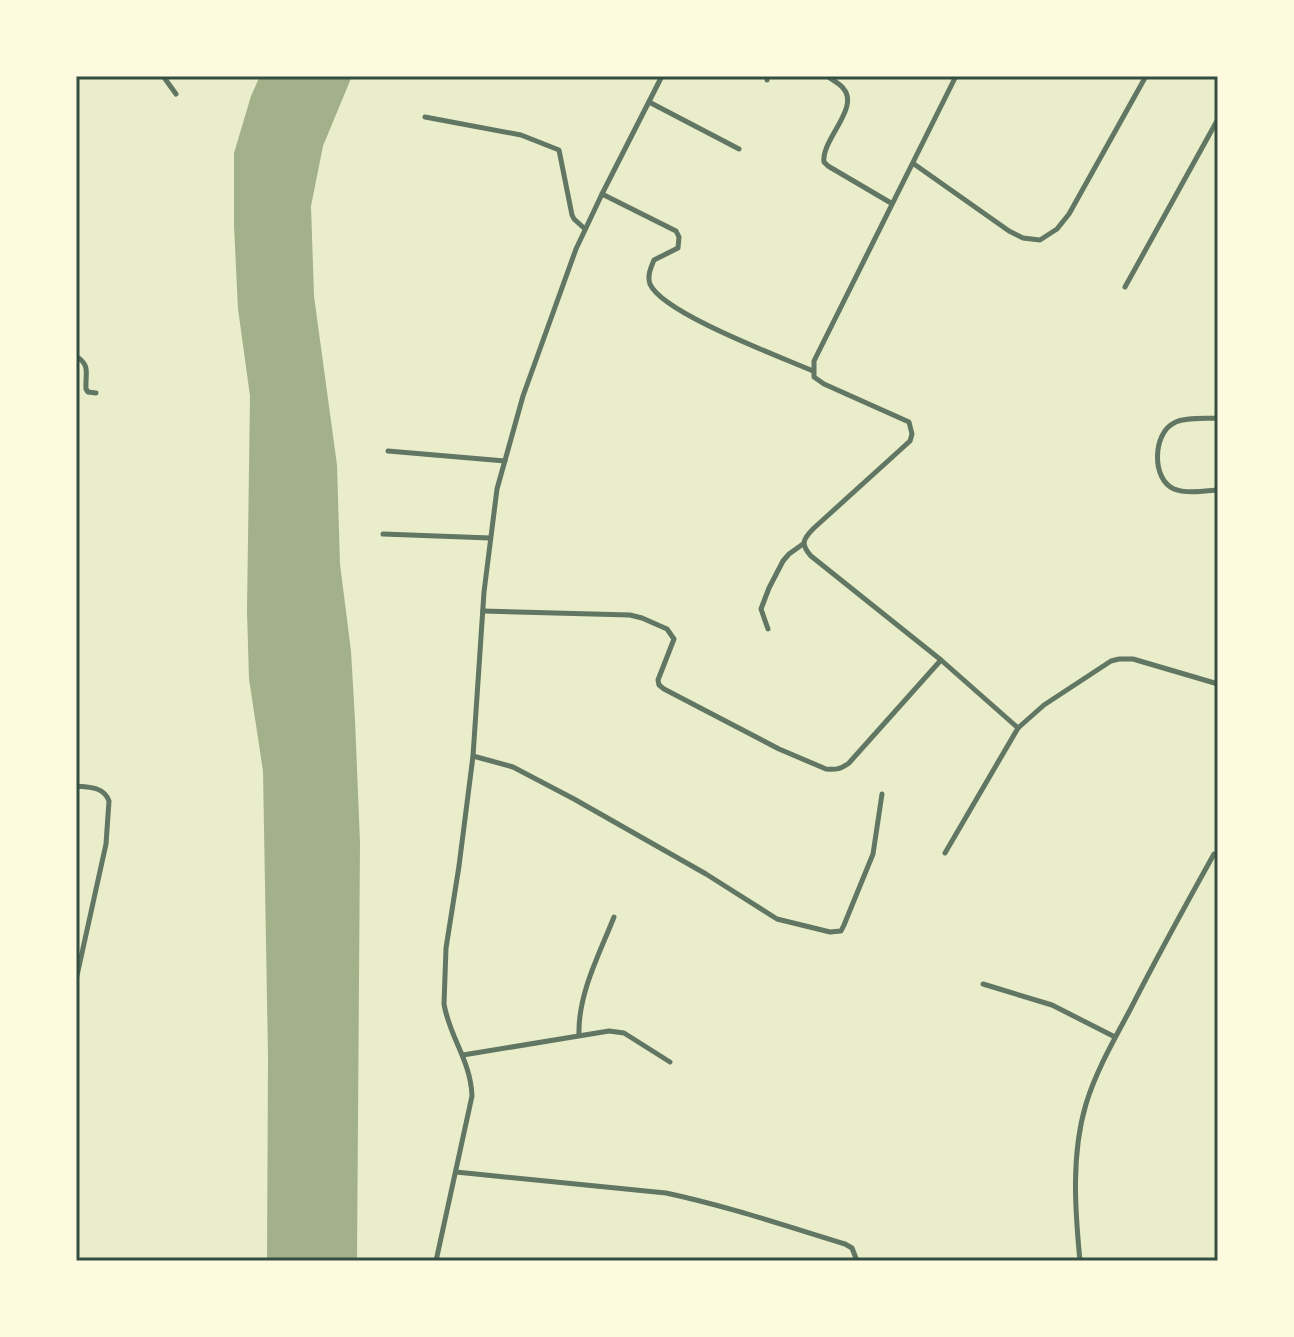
<svg xmlns="http://www.w3.org/2000/svg" width="1294" height="1337" viewBox="0 0 1294 1337" font-family="Figtree,sans-serif">
<style>
.water{fill:#a3b18a}
.lines{fill:none;stroke-linecap:round;stroke-linejoin:round}
.minor{stroke:#617663;stroke-width:5}
.neatline{fill:none;stroke:#344e41;stroke-width:3}
</style>
<rect width="100%" height="100%" fill="#e9edc9"/>
<!-- water -->
<polygon class="water" points="260,76 352,76 323,146 311,206 314,296 337,465 340,564 351,651 355,720 360,842 357,1261 267,1261 268,1057 263,771 249,679 247,611 250,396 238,309 234,226 234,153 251,96"/>
<g class="lines">
<!-- minor -->
<g class="minor">
<polyline points="163,76 176,94"/>
<polyline points="767,76 767,80"/>
<path d="M827,76C832,80 839,83 843,88C861,107 821,140 824,162L828,166L891,203"/>
<path d="M956,76L814,361V377L824,384L909,422L912,434L910,441L814,528C803,539 800,544 811,556L941,660L1018,728"/>
<polyline points="649,102 739,149"/>
<polyline points="425,117 521,135 559,150 572,215 574,219 585,229"/>
<polyline points="914,164 1009,231 1023,238 1040,240 1057,229 1069,214 1146,76"/>
<path d="M602,194L676,231L679,237L678,248L654,260C651,267 647,276 650,284C662,313 781,357 813,371"/>
<polyline points="1125,287 1218,119"/>
<path d="M76,356C91,366 85,373 86,389L88,392L96,393"/>
<path d="M1218,418C1205,419 1185,417 1174,423C1153,433 1151,479 1174,489C1186,494 1205,491 1218,490"/>
<polyline points="388,451 505,461"/>
<polyline points="383,534 490,538"/>
<path d="M483,611L630,615L642,618L667,629L674,639L658,680L659,685L664,689L779,749L826,769C836,770 841,769 849,763L941,660"/>
<polyline points="768,629 761,609 769,588 783,561 789,554 803,544"/>
<polyline points="473,756 513,767 574,799 706,874 777,919 830,932 841,931 844,925 873,854 882,794"/>
<path d="M76,786C90,787 104,787 109,801L106,844L76,980"/>
<polyline points="945,853 1018,728 1044,705 1111,661 1119,659 1133,659 1218,684"/>
<polyline points="983,984 1052,1005 1115,1037"/>
<path d="M579,1034C578,994 599,955 614,917"/>
<polyline points="463,1055 609,1031 624,1033 670,1062"/>
<path d="M456,1172L666,1193C727,1206 786,1226 845,1244L852,1248L857,1261"/>
<path d="M436,1261L472,1096C471,1061 449,1036 444,1004L446,948L459,866L473,756L484,592L497,489L523,396L576,249L602,194L662,76"/>
<path d="M1080,1261C1075,1210 1071,1154 1086,1104C1096,1071 1114,1040 1130,1010C1157,957 1185,906 1214,854"/>
</g>
</g>
<!-- border -->
<rect width="1294" height="1337" fill="none" stroke="#fefae0" stroke-width="156"/>
<rect x="78" y="78" width="1138" height="1181" class="neatline"/>
</svg>
